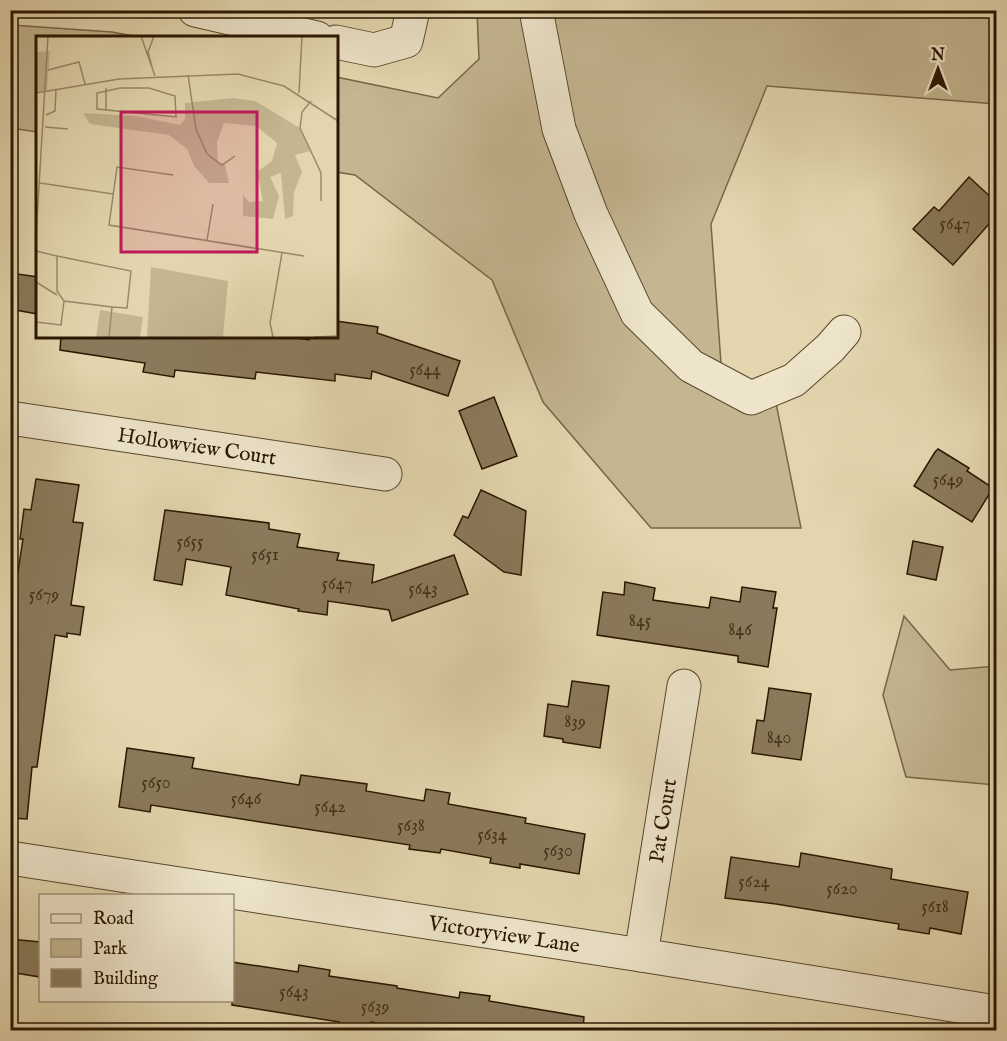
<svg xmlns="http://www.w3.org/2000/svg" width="1007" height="1041" viewBox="0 0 1007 1041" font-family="'IM FELL English',serif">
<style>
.green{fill:#c4b691;stroke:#776649;stroke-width:1.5}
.building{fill:#8a7a5b;stroke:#2a1701;stroke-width:1.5}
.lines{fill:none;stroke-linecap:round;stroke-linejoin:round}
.minor-casing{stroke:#58472c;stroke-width:35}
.minor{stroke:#ede4ca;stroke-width:33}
.labels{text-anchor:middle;stroke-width:6;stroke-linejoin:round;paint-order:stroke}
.number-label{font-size:18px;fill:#423018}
.street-label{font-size:21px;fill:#2a1701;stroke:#ede4ca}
.inset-road{fill:none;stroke:#998a69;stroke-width:1.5}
.view{fill:#c2185b;fill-opacity:0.15;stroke:#c2185b;stroke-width:3}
.inset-edge{fill:none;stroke:#2a1701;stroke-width:3}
</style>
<rect width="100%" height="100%" fill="#e3d6ae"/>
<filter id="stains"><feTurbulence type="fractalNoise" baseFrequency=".00333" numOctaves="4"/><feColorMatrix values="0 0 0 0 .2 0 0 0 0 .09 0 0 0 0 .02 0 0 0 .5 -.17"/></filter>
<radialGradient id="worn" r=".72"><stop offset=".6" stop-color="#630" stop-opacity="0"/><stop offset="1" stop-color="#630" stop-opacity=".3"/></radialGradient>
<!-- green -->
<g class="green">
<polygon points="477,11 996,11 996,104 767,86 711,224 722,377 774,393 801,528 651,528 543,402 492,280 355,175 336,172 336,77 438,98 479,59"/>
<polygon points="11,25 112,32 139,37 38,38 37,132 11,128"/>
<polygon points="904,616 950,670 996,666 996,785 906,777 883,695"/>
</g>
<!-- building -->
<g class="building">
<polygon points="969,177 996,202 996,216 953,265 913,229 934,207 939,211"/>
<polygon points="10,273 38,277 38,314 10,309"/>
<polygon points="336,321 378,327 377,333 460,361 448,396 372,371 371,379 335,374 335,381 256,372 255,379 175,370 174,377 143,372 145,363 60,350 61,336 283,336 309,340 309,336 336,336"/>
<polygon points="494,397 517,456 482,469 459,411"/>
<polygon points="938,449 969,468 967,471 993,488 972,522 914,486 935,452"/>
<polygon points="36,479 79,485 73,522 83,523 71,605 84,607 80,635 67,633 67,637 55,635 37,767 32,767 27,819 10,818 10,650 15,617 11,617 23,539 20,539 24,509 31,510"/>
<polygon points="481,490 526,511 521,575 504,572 454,535 463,516 468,518"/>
<polygon points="165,510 269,523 269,529 300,534 297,547 339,553 337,560 374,565 372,583 454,555 468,594 392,621 389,610 328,601 327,615 298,611 299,609 226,595 231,567 186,559 182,585 154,580"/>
<polygon points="913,541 943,547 936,580 907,574"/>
<polygon points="625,582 655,588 653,600 709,608 711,597 740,602 742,587 776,592 773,608 777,608 768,667 738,662 738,656 597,635 603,592 624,595"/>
<polygon points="572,681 609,686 600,748 563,742 563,739 544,736 548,704 568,707"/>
<polygon points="769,688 811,694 801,760 752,753 757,720 764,721"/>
<polygon points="127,748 194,758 192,768 299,785 301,775 367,784 366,791 424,801 426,789 450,793 448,804 526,818 525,823 585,834 579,874 520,864 520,868 490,863 491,858 441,849 440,853 409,849 410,845 151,805 150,812 119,807"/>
<polygon points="801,853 892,869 891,879 968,892 961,934 930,928 929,934 898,929 899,924 776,904 725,898 731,857 799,867"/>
<polygon points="10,939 40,942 40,977 10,972"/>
<polygon points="232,962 298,972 299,965 330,970 329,976 397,986 397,988 459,998 460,992 490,996 489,1001 584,1017 583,1030 411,1030 371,1022 370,1030 338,1030 339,1022 232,1005"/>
</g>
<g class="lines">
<defs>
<g id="minor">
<polyline points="195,10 317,38"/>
<polyline points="536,10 559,129 591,214 637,313 691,366 751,398 794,380 830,348 844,332"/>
<polyline points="336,42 374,50 406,41 413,10"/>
<path id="s1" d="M10,418L385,474"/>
<path id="s2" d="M10,858L641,955L996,1012"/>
<path id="s3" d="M641,955L684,686"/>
</g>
</defs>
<!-- minor casing -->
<use href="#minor" class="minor-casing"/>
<!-- minor -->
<use href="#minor" class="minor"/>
</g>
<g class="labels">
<!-- number labels -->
<g class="number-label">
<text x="955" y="229">5647</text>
<text x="425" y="375">5644</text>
<text x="948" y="485">5649</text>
<text x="190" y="547">5655</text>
<text x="265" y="560">5651</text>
<text x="337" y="589">5647</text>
<text x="423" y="594">5643</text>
<text x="44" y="600">5679</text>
<text x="640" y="626">845</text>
<text x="740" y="635">846</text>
<text x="575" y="727">839</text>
<text x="779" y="743">840</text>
<text x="156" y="788">5650</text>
<text x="246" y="804">5646</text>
<text x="330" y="812">5642</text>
<text x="411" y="831">5638</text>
<text x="492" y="840">5634</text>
<text x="558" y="856">5630</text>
<text x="754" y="887">5624</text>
<text x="842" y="894">5620</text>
<text x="935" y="912">5618</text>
<text x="294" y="997">5643</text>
<text x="375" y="1012">5639</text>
</g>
<!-- street labels -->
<g class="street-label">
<text dy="7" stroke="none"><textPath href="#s1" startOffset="189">Hollowview Court</textPath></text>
<text dy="7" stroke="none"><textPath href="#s3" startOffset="136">Pat Court</textPath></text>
<text dy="7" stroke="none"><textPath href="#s2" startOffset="500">Victoryview Lane</textPath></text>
</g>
</g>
<!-- overview -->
<g transform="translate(36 36)">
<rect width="302" height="302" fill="#e3d6ae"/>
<path d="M14,15L11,54L0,57V16ZM197,62L219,65L264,92L274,115L259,119L266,136L258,156L257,180L249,183L245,137L234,141L243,160L237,183L207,180V159L213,166L227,165L221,136L236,125L241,107L220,90L188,87L181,106L182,126L189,129L193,147H173L158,130L151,113L133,99L54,88L47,77L100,80L144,89L149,83V67ZM115,231L192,245L187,301H111ZM64,274L107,281L104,301H60Z" fill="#c4b691"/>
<path class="inset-road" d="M105,0L119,40M116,31L112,16L118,0M12,34L43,26L49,48M152,39L160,93L171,118L186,129L199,120M70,52V74M84,52H113L139,60L140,81L61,73V57ZM0,57L83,43L202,38L248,50L302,85M263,57L266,0M275,65L266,76L264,92L285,137V165M10,79L19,75L20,53M9,91L32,93M137,139L81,131L73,189L268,220M4,147L77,158M0,200L12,0M171,204L177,168M0,215L21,220V255L28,265L25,289L0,286M21,220L95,235L91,272L76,271M0,246L21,259M28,265L76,271L73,301M237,301L234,287L246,217M278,301L302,300"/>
<path class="view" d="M85,76H221V216H85Z"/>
<rect width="302" height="302" class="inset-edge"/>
</g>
<!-- margin -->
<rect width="1007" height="1041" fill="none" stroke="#e3d6ae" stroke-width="36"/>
<rect x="12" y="12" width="983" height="1017" fill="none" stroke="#2a1701" stroke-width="3"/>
<rect x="18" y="18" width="971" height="1005" fill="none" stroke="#2a1701" stroke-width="1.5"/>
<!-- legend -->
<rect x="39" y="894" width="195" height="108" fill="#ede4ca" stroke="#9f927a" stroke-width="1.5"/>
<rect x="51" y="914" width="30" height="9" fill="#ede4ca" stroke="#9f927a" stroke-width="1.5"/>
<text x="93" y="924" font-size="18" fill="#2a1701">Road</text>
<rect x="51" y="939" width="30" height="18" fill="#c4b691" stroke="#9f927a" stroke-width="1.5"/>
<text x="93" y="954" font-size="18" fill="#2a1701">Park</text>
<rect x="51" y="969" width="30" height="18" fill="#8a7a5b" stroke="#9f927a" stroke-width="1.5"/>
<text x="93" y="984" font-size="18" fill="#2a1701">Building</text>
<!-- north arrow -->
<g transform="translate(938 69)" stroke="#ede4ca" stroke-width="4.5" paint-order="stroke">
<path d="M0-4.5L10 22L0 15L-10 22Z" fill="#2a1701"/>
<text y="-9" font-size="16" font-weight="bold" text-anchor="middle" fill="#2a1701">N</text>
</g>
<rect width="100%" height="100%" filter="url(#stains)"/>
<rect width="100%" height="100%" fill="url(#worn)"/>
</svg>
